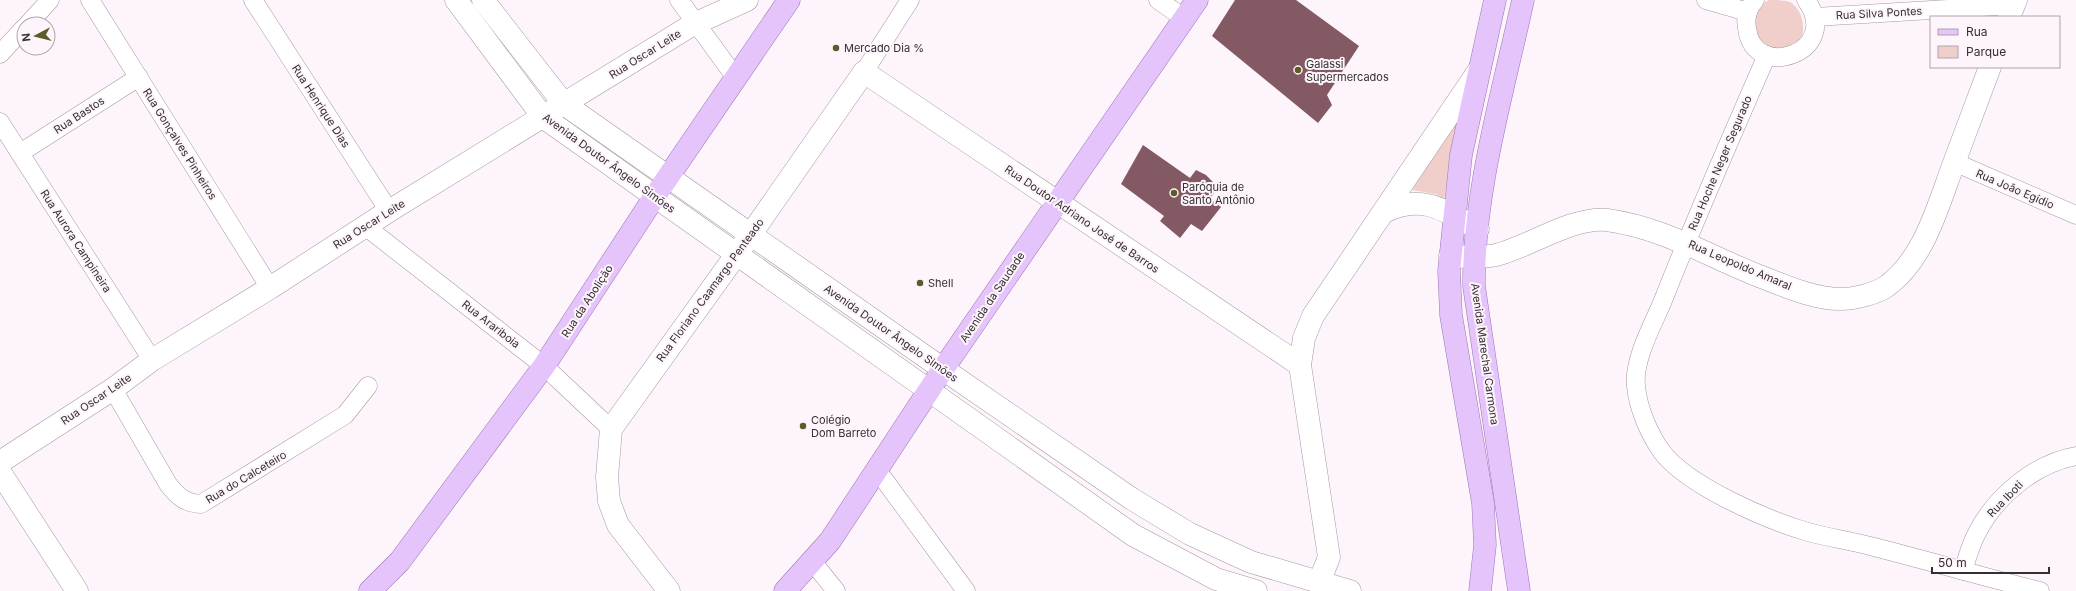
<svg xmlns="http://www.w3.org/2000/svg" width="2076" height="591" viewBox="0 0 2076 591" font-family="Inter,sans-serif">
<style>
.green{fill:#f0cfca}
.building{fill:#835964}
.lines{fill:none;stroke-linecap:round;stroke-linejoin:round}
.street-casing{stroke:#a499a1;stroke-width:19}
.secondary-casing{stroke:#a499a1;stroke-width:23}
.primary-casing{stroke:#9b76b4;stroke-width:23}
.street{stroke:#fff;stroke-width:18}
.secondary{stroke:#fff;stroke-width:22}
.primary{stroke:#e5c4fc;stroke-width:22}
.poi-dot{fill:#5e5b28;stroke:#fef4fb;stroke-width:1.5}
.labels{text-anchor:middle;stroke-width:4;stroke-linejoin:round;paint-order:stroke}
.street-label{font-size:11px;fill:#332f32;stroke:#fef4fb}
.poi-label{font-size:11px;fill:#332f32;stroke:#fef4fb;text-anchor:start}
</style>
<rect width="100%" height="100%" fill="#fef4fb"/>
<!-- green -->
<g class="green">
<path d="M1769,0C1775,0 1784,0 1790,2C1805,10 1810,42 1790,48C1783,50 1772,49 1765,49L1750,21L1758,6Z"/>
<polygon points="1462,110 1444,199 1435,194 1412,190"/>
</g>
<!-- building -->
<g class="building">
<polygon points="1235,0 1296,0 1359,46 1327,95 1332,105 1318,123 1212,36"/>
<polygon points="1143,145 1190,178 1196,170 1206,175 1218,187 1210,199 1221,207 1202,231 1191,224 1180,238 1160,221 1164,216 1121,184"/>
</g>
<g class="lines">
<defs>
<g id="street">
<polyline points="90,0 270,288"/>
<polyline points="253,0 389,211"/>
<polyline points="679,0 736,78"/>
<polyline points="1158,0 1184,18"/>
<polyline points="1706,0 1748,12"/>
<path d="M1755,0C1748,8 1745,18 1747,28C1753,83 1844,52 1806,0"/>
<polyline points="1815,17 2014,5"/>
<polyline points="28,24 50,0"/>
<polyline points="0,54 24,28"/>
<path d="M1767,55C1731,137 1695,219 1662,303C1652,326 1633,361 1636,386C1638,408 1649,434 1662,452C1688,486 1767,520 1808,532C1830,538 1852,541 1874,547C1929,561 1984,577 2040,591"/>
<polyline points="864,72 910,0"/>
<polyline points="0,122 152,360"/>
<polyline points="20,153 139,77"/>
<polyline points="1954,162 2076,215"/>
<polyline points="365,226 544,366 611,429"/>
<path d="M113,389L168,484C178,497 185,503 201,504L345,415L368,386"/>
<polyline points="877,470 966,591"/>
<polyline points="812,561 836,591"/>
<path d="M1963,571C1967,558 1971,543 1978,531C1997,495 2036,463 2076,456"/>
</g>
<g id="secondary">
<polyline points="456,0 543,117 1133,535 1216,579 1256,591"/>
<polyline points="483,0 564,104 943,369 1132,499 1190,534 1251,562 1350,591"/>
<polyline points="2009,17 2016,0"/>
<path d="M1384,212C1422,193 1444,210 1478,229"/>
<path d="M1450,256C1465,257 1481,258 1496,255C1529,247 1573,216 1607,220C1664,228 1706,255 1759,276C1783,285 1813,299 1840,299C1855,299 1875,294 1887,286C1925,258 1938,205 1954,163C1966,131 1978,99 1990,67"/>
<polyline points="0,462 113,389 152,360 270,288 389,211 692,25 747,0"/>
<polyline points="0,472 77,591"/>
<polyline points="1319,583 1329,557 1300,365 1304,338 1313,316 1479,70"/>
<polyline points="669,591 618,525 609,501 607,477 611,429 751,234 864,72 1300,365"/>
</g>
<g id="primary">
<polyline points="370,591 400,561 544,366 655,196 789,0"/>
<polyline points="785,591 830,541 943,369 1197,0"/>
<polyline points="1480,591 1485,545 1483,503 1451,315 1449,271 1461,155 1495,0"/>
<path d="M1519,591L1474,286C1473,193 1503,92 1523,0"/>
</g>
</defs>
<!-- street casing -->
<use href="#street" class="street-casing"/>
<!-- secondary casing -->
<use href="#secondary" class="secondary-casing"/>
<!-- primary casing -->
<use href="#primary" class="primary-casing"/>
<!-- street -->
<use href="#street" class="street"/>
<!-- secondary -->
<use href="#secondary" class="secondary"/>
<!-- primary -->
<use href="#primary" class="primary"/>
</g>
<!-- markers -->
<g class="poi-dot">
<circle cx="836" cy="48" r="4"/>
<circle cx="1298" cy="70" r="4"/>
<circle cx="1174" cy="193" r="4"/>
<circle cx="920" cy="283" r="4"/>
<circle cx="803" cy="426" r="4"/>
</g>
<g class="labels">
<!-- street labels -->
<g class="street-label">
<text transform="translate(1879 13) rotate(-3)" y="4">Rua Silva Pontes</text>
<text transform="translate(645 54) rotate(-32)" y="4">Rua Oscar Leite</text>
<text transform="translate(321 106) rotate(57)" y="4">Rua Henrique Dias</text>
<text transform="translate(79 115) rotate(-33)" y="4">Rua Bastos</text>
<text transform="translate(180 144) rotate(58)" y="4">Rua Gonçalves Pinheiros</text>
<text transform="translate(609 163) rotate(36)" y="4">Avenida Doutor Ângelo Simões</text>
<text transform="translate(1720 163) rotate(-67)" y="4">Rua Hoche Neger Segurado</text>
<text transform="translate(2015 189) rotate(23)" y="4">Rua João Egídio</text>
<text transform="translate(1082 219) rotate(34)" y="4">Rua Doutor Adriano José de Barros</text>
<text transform="translate(369 224) rotate(-32)" y="4">Rua Oscar Leite</text>
<text transform="translate(76 241) rotate(57)" y="4">Rua Aurora Campineira</text>
<text transform="translate(1740 265) rotate(23)" y="4">Rua Leopoldo Amaral</text>
<text transform="translate(710 290) rotate(-54)" y="4">Rua Floriano Caamargo Penteado</text>
<text transform="translate(992 297) rotate(-56)" y="4">Avenida da Saudade</text>
<text transform="translate(587 301) rotate(-57)" y="4">Rua da Abolição</text>
<text transform="translate(491 324) rotate(38)" y="4">Rua Arariboia</text>
<text transform="translate(891 333) rotate(35)" y="4">Avenida Doutor Ângelo Simões</text>
<text transform="translate(1485 354) rotate(82)" y="4">Avenida Marechal Carmona</text>
<text transform="translate(96 399) rotate(-34)" y="4">Rua Oscar Leite</text>
<text transform="translate(246 477) rotate(-31)" y="4">Rua do Calceteiro</text>
<text transform="translate(2005 499) rotate(-46)" y="4">Rua Iboti</text>
</g>
<!-- poi labels -->
<g class="poi-label">
<text x="844" y="52">Mercado Dia %</text>
<text x="1306" y="68">Galassi<tspan x="1306" dy="13">Supermercados</tspan></text>
<text x="1182" y="191">Paróquia de<tspan x="1182" dy="13">Santo Antônio</tspan></text>
<text x="928" y="287">Shell</text>
<text x="811" y="424">Colégio<tspan x="811" dy="13">Dom Barreto</tspan></text>
</g>
</g>
<!-- legend -->
<rect x="1930" y="16" width="130" height="52" fill="#fef4fb" stroke="#ada5ab"/>
<rect x="1938" y="29" width="20" height="6" fill="#e5c4fc" stroke="#ada5ab"/>
<text x="1966" y="36" font-size="12" fill="#332f32">Rua</text>
<rect x="1938" y="46" width="20" height="12" fill="#f0cfca" stroke="#ada5ab"/>
<text x="1966" y="56" font-size="12" fill="#332f32">Parque</text>
<!-- north arrow -->
<g transform="translate(36 36) rotate(263)"><circle r="19" fill="#fef4fb" stroke="#ada5ab"/>
<path d="M0-3L7 15L0 10L-7 15Z" fill="#5e5b28"/>
<text y="-6" font-size="11" font-weight="bold" text-anchor="middle" fill="#332f32">N</text>
</g>
<!-- scale -->
<path d="M1932 567v6h117v-6" fill="none" stroke="#332f32" stroke-width="2"/>
<text x="1938" y="567" font-size="12" fill="#332f32" stroke="#fef4fb" stroke-width="3" paint-order="stroke">50 m</text>
</svg>
